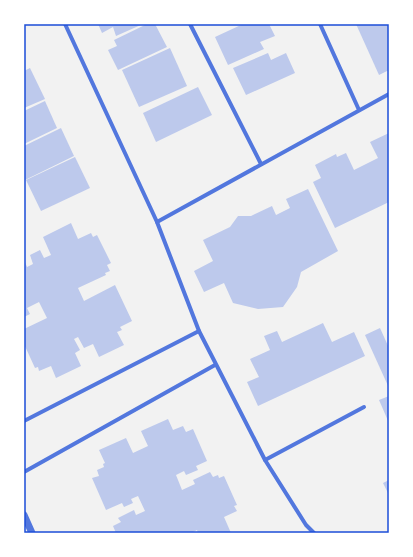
<svg xmlns="http://www.w3.org/2000/svg" width="413" height="557" viewBox="0 0 413 557" font-family="Spectral,serif">
<style>
.building{fill:#bdc9ec}
.lines{fill:none;stroke-linecap:round;stroke-linejoin:round}
.minor{stroke:#5277de;stroke-width:4}
.tertiary{stroke:#5277de;stroke-width:7}
.neatline{fill:none;stroke:#1d4ed8;stroke-width:1.5}
</style>
<rect width="100%" height="100%" fill="#f2f2f2"/>
<!-- building -->
<g class="building">
<polygon points="98,24 143,24 116,36 113,27 102,33"/>
<polygon points="147,24 155,24 167,47 118,70 108,50 117,46 114,40"/>
<polygon points="243,24 269,24 275,36 260,42 264,49 228,65 215,37"/>
<polygon points="356,24 389,24 389,70 379,75"/>
<polygon points="170,48 187,86 139,107 122,70"/>
<polygon points="268,53 271,60 286,53 295,73 246,95 233,68"/>
<polygon points="30,68 45,99 24,108 24,71"/>
<polygon points="198,87 212,115 156,142 143,113"/>
<polygon points="45,101 57,128 24,144 24,111"/>
<polygon points="61,128 74,156 25,180 24,146"/>
<polygon points="389,133 389,202 335,228 313,182 321,178 315,165 336,154 337,157 346,153 354,170 378,158 370,142"/>
<polygon points="75,157 90,188 41,211 26,180"/>
<polygon points="308,189 338,251 301,272 297,287 283,307 258,309 233,303 224,283 204,292 194,271 213,261 203,240 230,227 238,216 251,216 272,206 276,215 290,208 286,199"/>
<polygon points="71,223 78,239 91,233 93,237 97,235 111,263 107,265 110,271 105,273 106,275 78,288 84,301 115,285 132,321 120,327 122,330 117,332 124,345 99,357 93,344 84,348 78,337 74,339 80,350 75,353 81,366 56,378 51,366 39,371 38,367 35,368 24,344 24,329 47,318 39,302 27,308 30,314 24,317 24,260 27,267 33,264 30,255 40,250 44,258 51,255 43,237"/>
<polygon points="323,323 332,342 354,332 365,356 258,406 247,382 259,377 250,359 270,350 264,336 277,331 282,342"/>
<polygon points="380,328 389,348 389,388 365,335"/>
<polygon points="389,396 389,423 379,400"/>
<polygon points="168,419 173,430 183,426 186,432 193,429 207,461 196,466 198,470 186,475 184,471 176,475 182,490 195,484 193,480 210,472 213,477 218,475 219,478 224,476 237,505 234,506 237,511 224,517 231,533 198,533 197,530 191,533 116,533 113,526 121,522 118,518 134,510 136,515 145,511 138,496 131,499 133,503 124,507 122,503 106,510 92,478 99,476 97,470 104,467 103,464 105,463 99,450 126,438 133,453 148,446 141,431"/>
<polygon points="389,480 389,495 383,483"/>
</g>
<g class="lines">
<!-- minor -->
<g class="minor">
<polyline points="65,24 157,222 199,331 265,460 306,525 314,533"/>
<polyline points="190,24 261,164"/>
<polyline points="320,24 359,110"/>
<polyline points="157,222 389,94"/>
<polyline points="24,421 199,331"/>
<polyline points="265,460 364,407"/>
<polyline points="24,472 215,365"/>
</g>
<!-- tertiary -->
<polyline class="tertiary" points="24,515 32,533"/>
</g>
<!-- border -->
<rect width="413" height="557" fill="none" stroke="#ffffff" stroke-width="50"/>
<rect x="25" y="25" width="363" height="507" class="neatline"/>
</svg>
